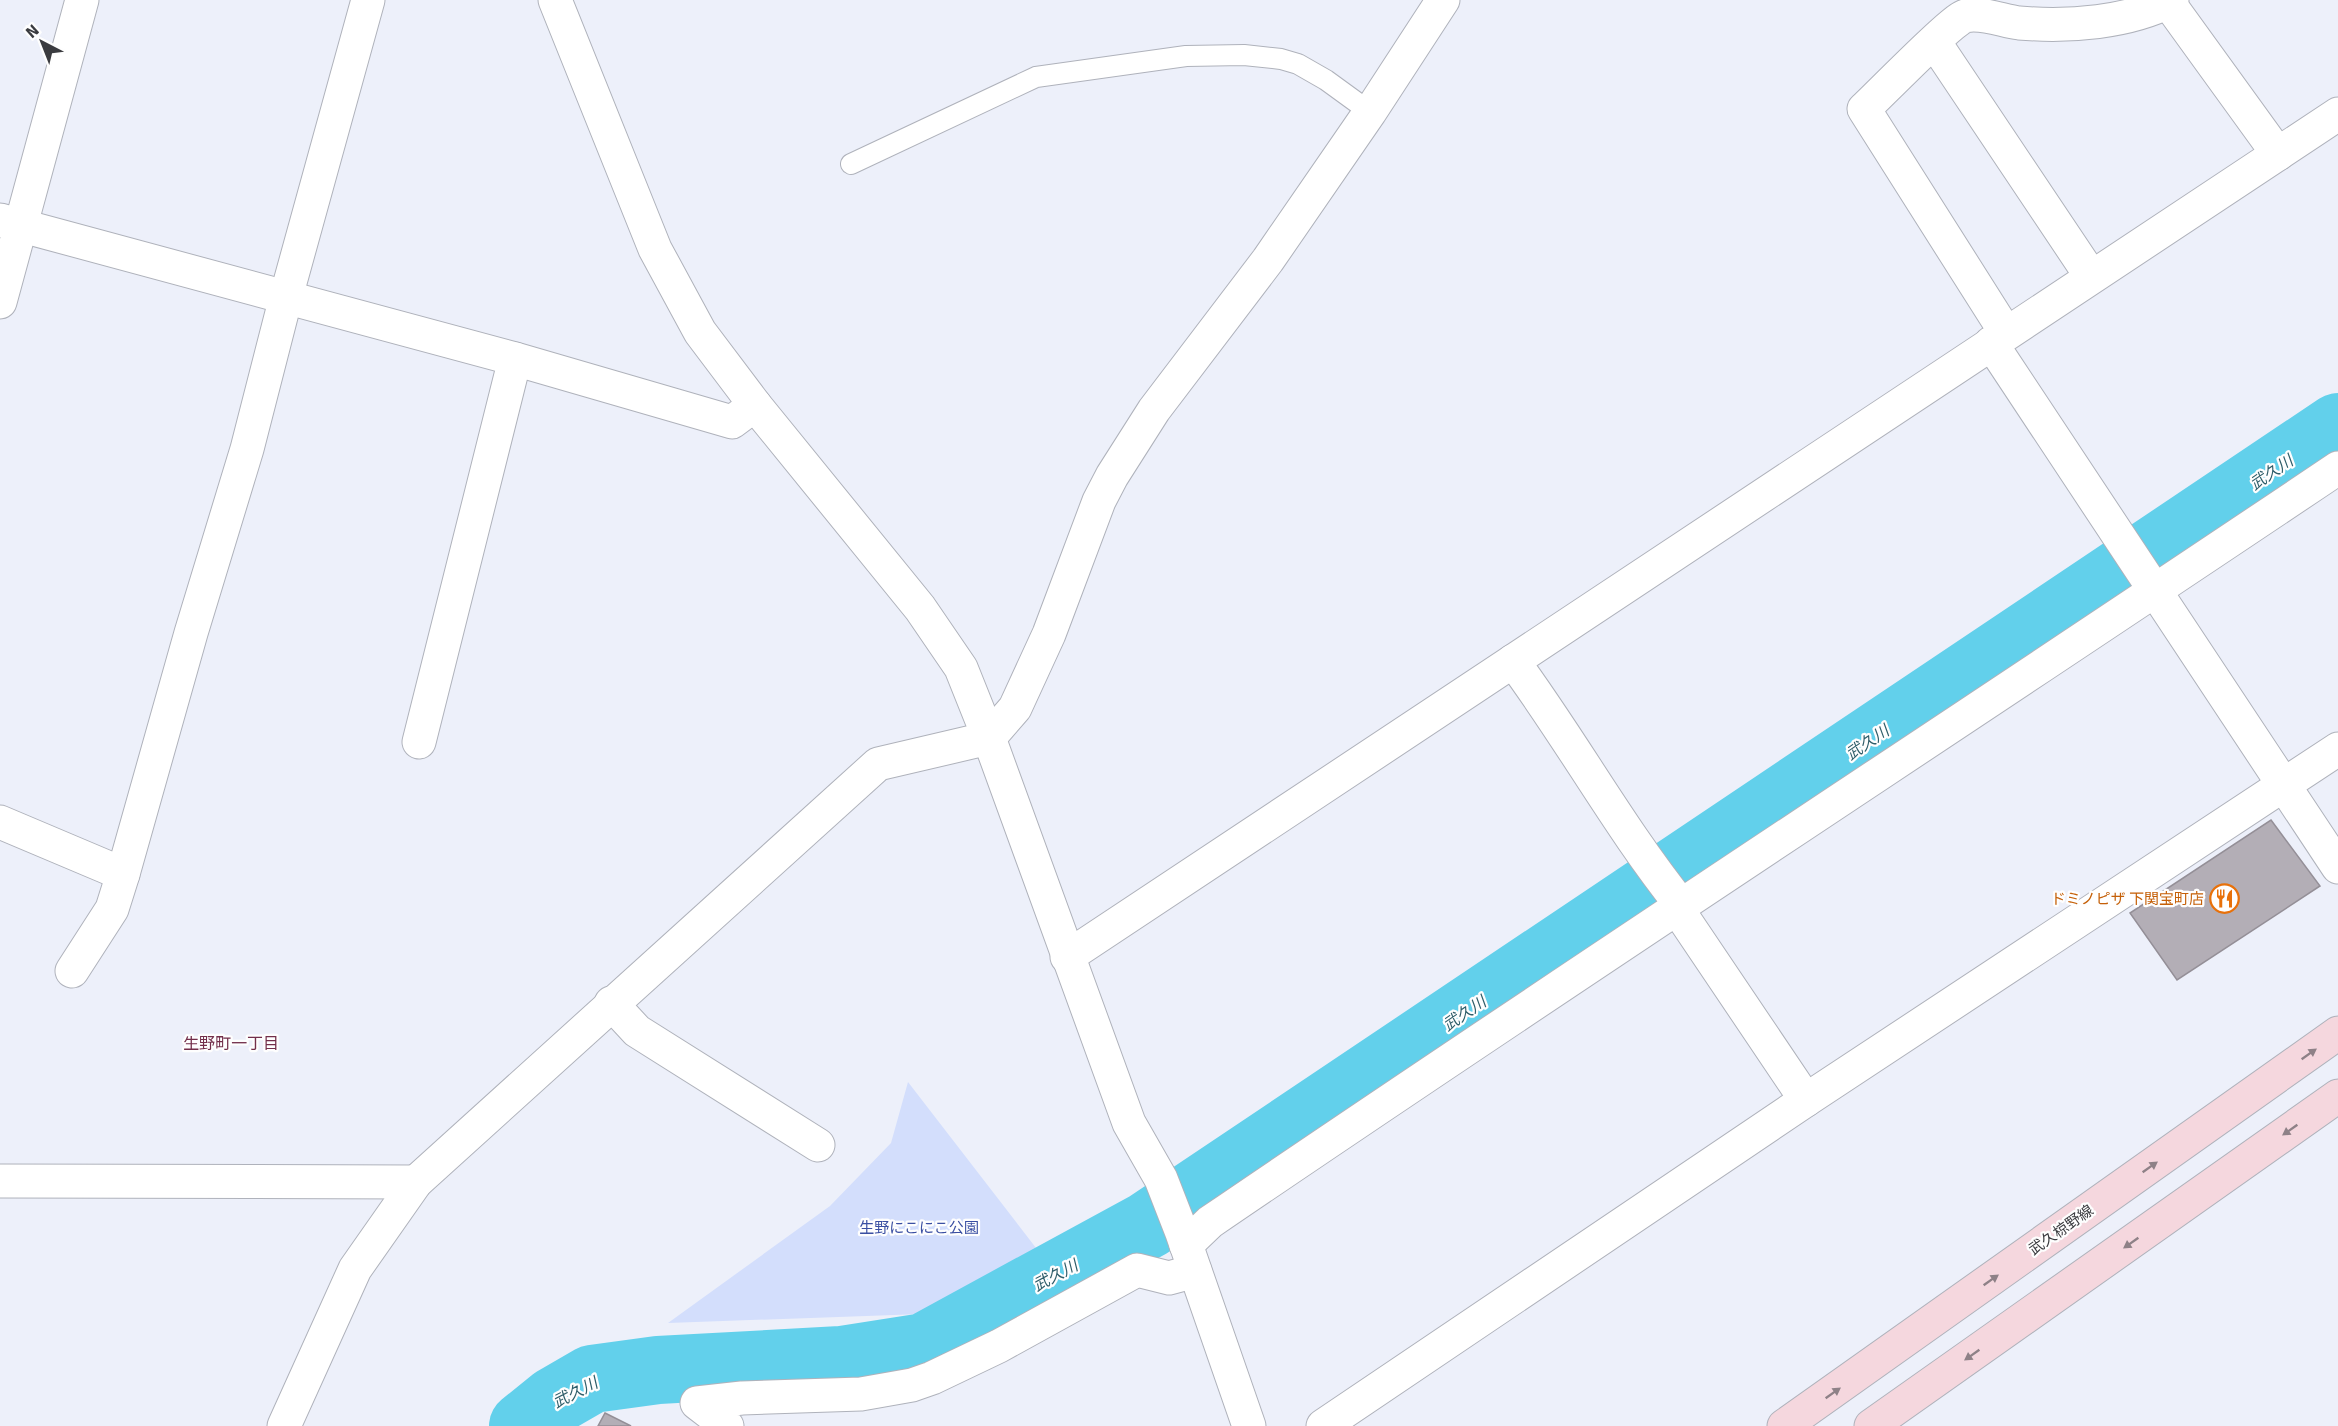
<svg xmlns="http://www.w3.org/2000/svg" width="2338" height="1426" viewBox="0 0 2338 1426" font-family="Signika,'Noto Sans JP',sans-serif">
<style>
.green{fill:#d3defc}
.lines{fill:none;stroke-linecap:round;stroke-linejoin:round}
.river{stroke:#62d0eb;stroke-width:68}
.building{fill:#b3aeb6;stroke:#948f97;stroke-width:1.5}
.lane-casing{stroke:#afb2bb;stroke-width:22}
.street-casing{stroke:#afb2bb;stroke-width:35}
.secondary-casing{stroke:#afb2bb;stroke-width:35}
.lane{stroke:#fff;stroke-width:20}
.street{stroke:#fff;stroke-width:33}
.secondary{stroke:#f5d7de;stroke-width:33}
.oneway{fill:#8e8187}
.labels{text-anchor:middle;stroke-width:4.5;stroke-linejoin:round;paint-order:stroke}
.food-label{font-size:15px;fill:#c56008;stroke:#fefefe;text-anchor:end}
.park-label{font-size:15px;fill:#3a4fa2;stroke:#fefefe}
.street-label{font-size:15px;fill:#3a3b3f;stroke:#fefefe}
.water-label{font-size:16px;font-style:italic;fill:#2f5e6a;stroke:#fefefe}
.neighbourhood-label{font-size:16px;fill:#722e4a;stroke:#fefefe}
</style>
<rect width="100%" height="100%" fill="#edf0fa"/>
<!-- green -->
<polygon class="green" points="908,1082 1043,1257 922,1314 668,1323 830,1206 891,1143"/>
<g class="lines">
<!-- river -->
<polyline class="river" points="523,1426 554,1401 592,1379 658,1370 841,1360 924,1347 1148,1225 2338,427"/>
</g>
<!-- building -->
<g class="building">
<polygon points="2271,820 2320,886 2177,980 2130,913"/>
<polygon points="605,1413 631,1426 598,1426"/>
</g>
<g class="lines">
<defs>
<polyline id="lane" points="851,164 1036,77 1186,56 1244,55 1281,59 1298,64 1326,80 1370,112"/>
<g id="street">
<polyline points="555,0 655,249 700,332 755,405 920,608 961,668 989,738 1129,1123 1161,1179 1182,1233 1249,1426"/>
<polyline points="2168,2 2278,154"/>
<polyline points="1935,43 2091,276"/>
<polyline points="0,220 515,359 732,422 755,405"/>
<polyline points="0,302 82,0"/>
<path d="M2006,333L1864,109C1879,95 1954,18 1965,16C1982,12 2003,21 2019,23C2069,27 2128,23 2172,0"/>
<polyline points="1991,343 2338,867"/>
<path d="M1513,661C1572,741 1620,829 1682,906"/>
<polyline points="419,742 515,359"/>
<polyline points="0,822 123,874"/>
<polyline points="1678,910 1806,1100"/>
<polyline points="1067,957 2338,114"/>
<polyline points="72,971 112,909 123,874 191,633 247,449 286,297 368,0"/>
<polyline points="611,1003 637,1031 818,1145"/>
<polyline points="0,1181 416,1182"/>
<path d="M1186,1245L1210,1222C1584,967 1963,720 2338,468"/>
<polyline points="284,1426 355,1269 416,1182 878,764 989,738 1015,708 1049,634 1099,501 1112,476 1154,410 1268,260 1370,112 1443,0"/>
<polyline points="727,1426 697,1403 742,1398 861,1394 912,1385 932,1378 999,1346 1137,1270 1169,1278 1195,1271"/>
<polyline points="1323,1426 1806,1100 2338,749"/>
</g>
<g id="secondary">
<polyline points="1784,1426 2338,1033"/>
<polyline points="1871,1426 2338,1096"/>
</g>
</defs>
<!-- lane casing -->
<use href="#lane" class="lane-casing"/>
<!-- street casing -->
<use href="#street" class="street-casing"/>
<!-- secondary casing -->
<use href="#secondary" class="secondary-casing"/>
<!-- lane -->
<use href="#lane" class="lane"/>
<!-- street -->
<use href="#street" class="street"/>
<!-- secondary -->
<use href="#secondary" class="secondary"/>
</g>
<!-- one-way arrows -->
<defs><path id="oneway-solid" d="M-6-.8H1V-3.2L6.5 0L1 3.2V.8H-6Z" transform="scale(1.5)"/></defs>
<g class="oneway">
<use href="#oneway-solid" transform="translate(2309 1054) rotate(-35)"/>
<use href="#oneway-solid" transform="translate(2290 1130) rotate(145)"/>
<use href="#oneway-solid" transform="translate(2150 1167) rotate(-35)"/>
<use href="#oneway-solid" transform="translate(2131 1243) rotate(145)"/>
<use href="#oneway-solid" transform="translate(1991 1280) rotate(-35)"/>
<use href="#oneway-solid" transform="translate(1972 1355) rotate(145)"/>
<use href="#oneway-solid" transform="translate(1833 1393) rotate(-35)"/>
</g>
<!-- icons -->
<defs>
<symbol id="restaurant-ring" viewBox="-11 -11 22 22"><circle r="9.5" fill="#fefefe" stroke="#e8710a" stroke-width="1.5"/><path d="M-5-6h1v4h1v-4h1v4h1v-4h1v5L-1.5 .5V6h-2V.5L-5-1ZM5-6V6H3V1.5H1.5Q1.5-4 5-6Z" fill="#e8710a"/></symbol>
</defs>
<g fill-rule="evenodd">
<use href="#restaurant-ring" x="2208" y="882" width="33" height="33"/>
</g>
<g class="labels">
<!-- food labels -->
<g class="food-label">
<text x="2204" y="904">ドミノピザ 下関宝町店</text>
</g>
<!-- park labels -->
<g class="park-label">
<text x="919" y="1233">生野にこにこ公園</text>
</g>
<!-- street labels -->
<g class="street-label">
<text transform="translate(2061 1230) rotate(-35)" y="5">武久椋野線</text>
</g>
<!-- water labels -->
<g class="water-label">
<text transform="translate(2271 472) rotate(-34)" y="6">武久川</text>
<text transform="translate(1867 742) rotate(-34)" y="6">武久川</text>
<text transform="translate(1464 1013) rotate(-34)" y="6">武久川</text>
<text transform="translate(1055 1275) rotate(-28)" y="6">武久川</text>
<text transform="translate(575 1392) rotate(-27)" y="6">武久川</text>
</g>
<!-- neighbourhood labels -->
<g class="neighbourhood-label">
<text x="231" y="1049">生野町一丁目</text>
</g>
</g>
<!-- north arrow -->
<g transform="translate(42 42) rotate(318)" stroke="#fefefe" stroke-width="4.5" paint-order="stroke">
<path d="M0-4.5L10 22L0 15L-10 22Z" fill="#3a3b3f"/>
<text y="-9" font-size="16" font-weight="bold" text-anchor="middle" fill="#3a3b3f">N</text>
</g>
</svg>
